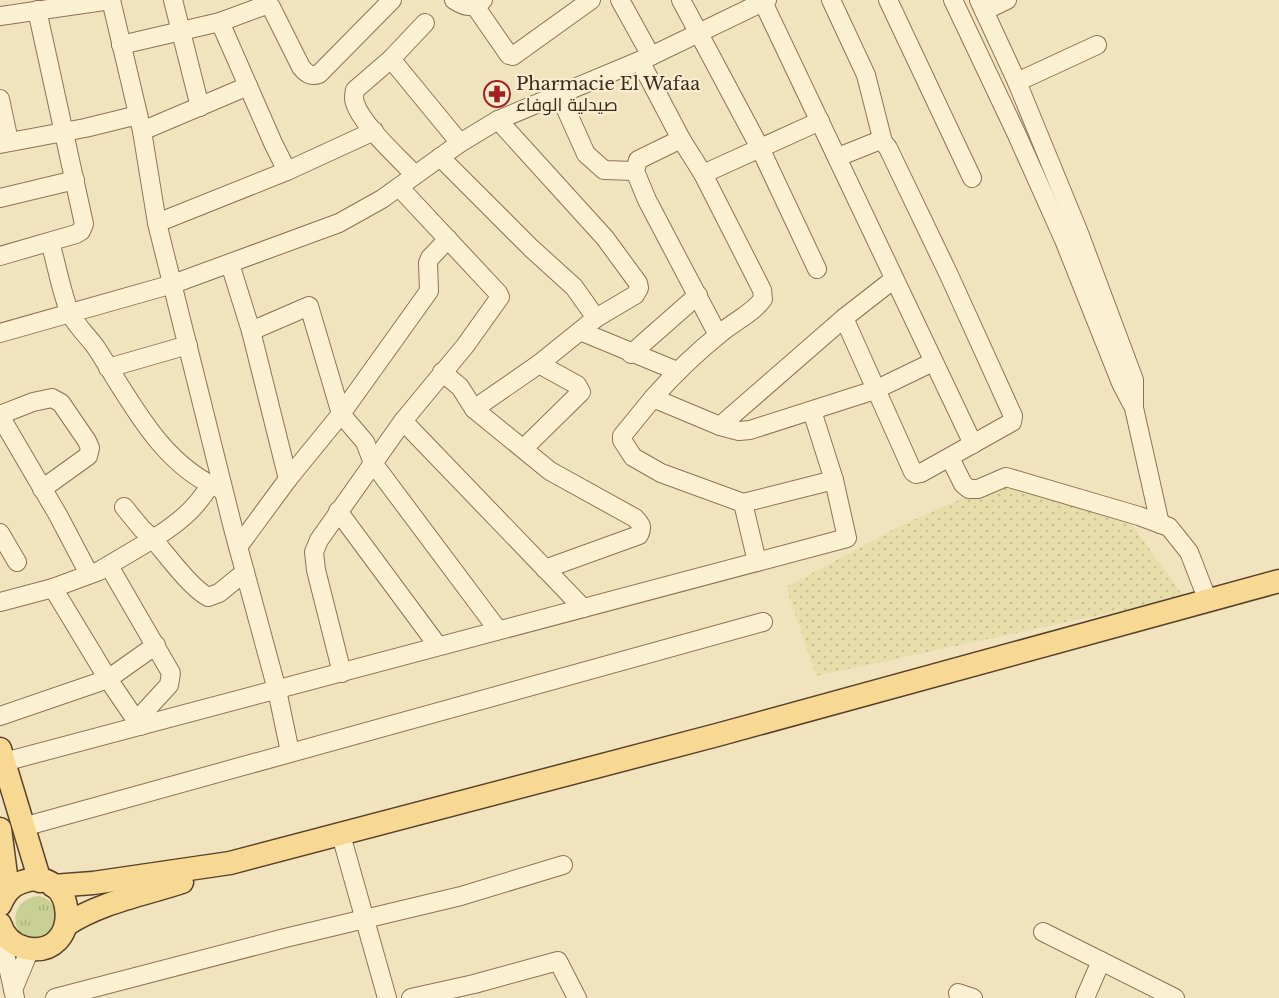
<svg xmlns="http://www.w3.org/2000/svg" width="1279" height="998" viewBox="0 0 1279 998" font-family="'Libre Baskerville',Cairo,serif">
<style>
.farmland{fill:url(#farmland-dots)}
.park{fill:url(#park-tufts)}
.lines{fill:none;stroke-linecap:round;stroke-linejoin:round}
.minor-casing{stroke:#8c7356;stroke-width:20}
.major-casing{stroke:#59412b;stroke-width:25}
.minor{stroke:#fcf0d3;stroke-width:18}
.major{stroke:#f8d994;stroke-width:22}
.labels{text-anchor:middle;stroke-width:4.5;stroke-linejoin:round;paint-order:stroke}
.poi-label{font-size:18px;fill:#3a2b1c;stroke:#f8edd0;text-anchor:start}
</style>
<defs>
<pattern id="farmland-dots" width="8" height="8" patternUnits="userSpaceOnUse" patternTransform="scale(1.5)"><rect width="8" height="8" fill="#e8deac"/><path d="M2 2h.1M6 6h.1" fill="none" stroke="#c8bf93" stroke-width="1.8" stroke-linecap="round"/></pattern>
<pattern id="park-tufts" width="24" height="20" patternUnits="userSpaceOnUse" patternTransform="scale(1.5)"><rect width="24" height="20" fill="#c9d093"/><path d="M3 7l-1-3M5 7V3M7 7l1-3M15 17l-1-3M17 17v-4M19 17l1-3" fill="none" stroke="#adb37e"/></pattern>
</defs>
<rect width="100%" height="100%" fill="#f2e3bf"/>
<!-- farmland -->
<polygon class="farmland" points="998,483 1130,522 1184,597 816,676 786,587 904,524"/>
<!-- park -->
<path class="park" d="M38,896C53,899 55,907 59,921L44,940L24,937C8,922 15,899 38,896Z"/>
<g class="lines">
<defs>
<g id="minor">
<polyline points="111,0 142,131 157,223 233,528 277,690 290,752"/>
<polyline points="173,0 200,107"/>
<path d="M454,0C465,7 472,9 483,0"/>
<polyline points="620,0 651,56"/>
<polyline points="681,0 760,148 817,269"/>
<polyline points="831,0 866,75 883,142"/>
<polyline points="888,0 972,178"/>
<polyline points="953,0 1017,135 1064,240 1121,383 1132,404"/>
<polyline points="979,0 1017,82 1079,233 1134,380 1134,408 1160,524"/>
<polyline points="763,2 973,444"/>
<polyline points="475,6 509,55 513,56 591,0"/>
<polyline points="984,11 1007,0"/>
<polyline points="0,16 111,0"/>
<path d="M220,22L266,5L271,7L301,67C306,73 310,77 319,74L392,0"/>
<polyline points="121,45 220,22 273,143 287,171 374,131"/>
<polyline points="391,59 460,143"/>
<polyline points="640,61 681,139"/>
<polyline points="1017,82 1097,45"/>
<polyline points="560,96 586,154 604,170 635,171"/>
<polyline points="0,99 9,141"/>
<polyline points="498,120 605,238 638,283 639,288 635,295 596,318 580,331"/>
<polyline points="142,131 248,86"/>
<polyline points="0,144 85,128 138,115"/>
<polyline points="440,157 531,248 574,287 596,318"/>
<polyline points="838,157 878,141 883,142 888,148 949,275 1013,416 1012,422 921,473 916,474 913,472 844,318 894,279"/>
<polyline points="703,174 820,121"/>
<path d="M415,175C399,158 362,125 355,103C353,98 354,95 355,90L391,59L425,23"/>
<polyline points="0,198 75,180"/>
<polyline points="157,223 287,171"/>
<path d="M50,242C56,262 62,295 70,313C76,326 89,337 97,349C130,400 162,467 223,490"/>
<polyline points="0,256 76,234 81,231 84,224 37,10"/>
<polyline points="230,264 251,331 288,479"/>
<polyline points="844,318 720,426 739,431 750,430 875,390 933,362"/>
<polyline points="251,331 309,306 341,414 365,442 373,463 498,630"/>
<polyline points="0,333 173,284 339,223 382,199 460,143 498,120 651,56 767,0"/>
<polyline points="631,354 698,295"/>
<polyline points="108,368 188,345"/>
<path d="M442,372L460,387L474,409L550,471L635,518C641,524 643,527 639,535L545,569"/>
<path d="M653,398C674,374 697,352 722,332C735,321 753,313 763,299L762,290L703,174L681,139L638,160L635,171L647,200L718,335"/>
<polyline points="474,409 539,364 580,331 677,371"/>
<polyline points="0,415 33,402 52,398 61,403 87,441 90,448 88,456 42,489"/>
<polyline points="0,416 58,515 89,574"/>
<polyline points="403,421 583,608"/>
<polyline points="720,426 653,398 622,436 622,440 633,457 661,473 743,503 834,480"/>
<polyline points="524,448 581,392 577,385 539,364"/>
<polyline points="950,458 963,484 969,489 978,489 1006,477 1139,516 1169,527 1189,552 1208,601"/>
<polyline points="743,503 757,562"/>
<path d="M124,507L142,529L153,539C177,524 196,509 210,485"/>
<polyline points="338,511 438,646"/>
<polyline points="0,533 17,562"/>
<polyline points="238,547 288,479 341,414 429,291 428,263 430,258 448,239"/>
<polyline points="109,566 171,673 169,685 136,721"/>
<polyline points="53,588 108,679 140,726"/>
<path d="M0,602L53,588L99,571L153,539C167,555 190,587 208,597L219,593L245,572"/>
<polyline points="342,673 316,570 314,552 319,540 403,421 465,346 500,297 498,293 399,187"/>
<polyline points="0,716 108,679 156,645"/>
<polyline points="0,763 847,538 834,480 812,411"/>
<polyline points="23,827 763,622"/>
<polyline points="341,835 387,998"/>
<polyline points="2,929 4,949 15,998"/>
<polyline points="1043,932 1175,998"/>
<polyline points="13,990 30,949"/>
<polyline points="958,993 973,998"/>
<polyline points="55,998 285,938 461,896 563,865"/>
<polyline points="411,998 474,984 558,961 577,998"/>
<polyline points="1085,998 1101,961"/>
</g>
<g id="major">
<polyline points="0,749 40,881"/>
<polyline points="0,829 8,890"/>
<polyline points="53,886 93,883 230,863 717,735 1279,581"/>
<path d="M0,905C5,894 10,886 22,882C78,862 84,961 25,948C13,945 4,936 0,924"/>
<path d="M66,925C101,902 143,895 182,882"/>
</g>
</defs>
<!-- minor casing -->
<use href="#minor" class="minor-casing"/>
<!-- major casing -->
<use href="#major" class="major-casing"/>
<!-- minor -->
<use href="#minor" class="minor"/>
<!-- major -->
<use href="#major" class="major"/>
</g>
<!-- icons -->
<defs>
<symbol id="pharmacy-ring" viewBox="-11 -11 22 22"><circle r="9.5" fill="#f8edd0" stroke="#a02122" stroke-width="1.5"/><path d="M-2-6h4v4h4v4h-4v4h-4v-4h-4v-4h4Z" fill="#a02122"/></symbol>
</defs>
<g fill-rule="evenodd">
<use href="#pharmacy-ring" x="482" y="79" width="30" height="30"/>
</g>
<g class="labels">
<!-- poi labels -->
<g class="poi-label">
<text x="516" y="90">Pharmacie El Wafaa<tspan x="516" dy="21">صيدلية الوفاء</tspan></text>
</g>
</g>
</svg>
